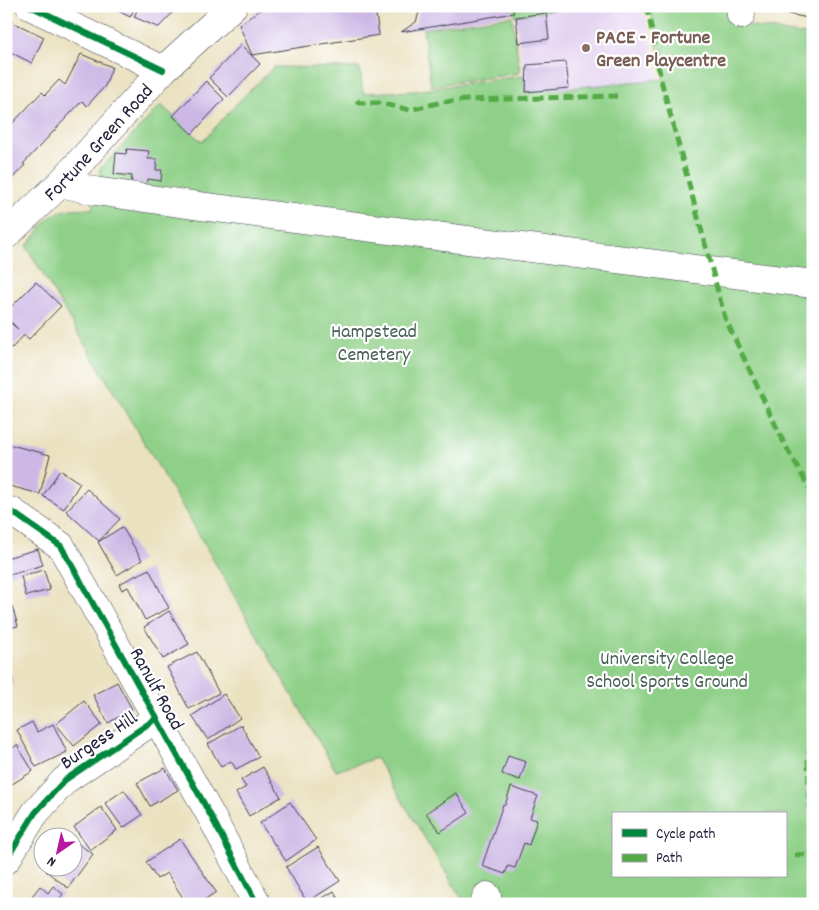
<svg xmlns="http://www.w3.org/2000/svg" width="819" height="910" viewBox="0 0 819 910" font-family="Dekko,sans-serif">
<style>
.built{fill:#e4d3f1}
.green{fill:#8fd088;stroke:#587962;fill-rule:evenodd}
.building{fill:#ccb7e5}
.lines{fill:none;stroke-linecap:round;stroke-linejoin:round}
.minor-casing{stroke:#403f4f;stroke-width:29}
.major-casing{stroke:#403f4f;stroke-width:29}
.minor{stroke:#fff;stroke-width:28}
.major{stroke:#fff;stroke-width:28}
.quiet{stroke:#53aa46;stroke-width:5;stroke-dasharray:10 5;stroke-linecap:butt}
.cycleway-casing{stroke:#fff;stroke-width:9}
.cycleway{stroke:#00873e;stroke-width:6}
.education-dot{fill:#8d6e63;stroke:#fff;stroke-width:2}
.labels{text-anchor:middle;stroke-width:4.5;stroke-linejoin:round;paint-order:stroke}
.education-label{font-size:20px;font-weight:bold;fill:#785e54;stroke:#fff;text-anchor:start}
.street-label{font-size:20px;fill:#22223b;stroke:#fff}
.park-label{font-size:20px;fill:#485f56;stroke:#fff}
</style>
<rect width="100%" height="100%" fill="#fff"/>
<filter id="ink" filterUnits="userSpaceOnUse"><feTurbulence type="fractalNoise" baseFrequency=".02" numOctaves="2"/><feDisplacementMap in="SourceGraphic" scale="10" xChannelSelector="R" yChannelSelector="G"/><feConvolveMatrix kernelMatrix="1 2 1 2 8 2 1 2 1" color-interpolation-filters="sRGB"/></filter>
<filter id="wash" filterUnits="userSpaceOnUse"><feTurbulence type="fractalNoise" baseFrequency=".0096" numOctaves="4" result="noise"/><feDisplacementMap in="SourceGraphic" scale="20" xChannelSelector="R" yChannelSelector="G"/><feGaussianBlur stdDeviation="1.12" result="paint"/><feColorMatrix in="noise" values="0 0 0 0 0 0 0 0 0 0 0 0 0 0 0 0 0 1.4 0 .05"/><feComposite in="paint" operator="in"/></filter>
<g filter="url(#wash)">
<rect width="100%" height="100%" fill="#eae1bf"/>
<!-- built -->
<polygon class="built" points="576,6 643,6 659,79 526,92 515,16"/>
<!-- green -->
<g class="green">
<polygon points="510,6 576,6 515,16"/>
<path d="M650,6H731L749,26L813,36V904H465L376,758L336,771L185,511L26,246C33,240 36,234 41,227C56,208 69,208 92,209L100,169L161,105L202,142L237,103L274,67L360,68L363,93L415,91L523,76L526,92L664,79ZM613,814H785V876H613Z"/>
<polygon points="512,16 520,73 431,86 423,29"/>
</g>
<g id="blocks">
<!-- building -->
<g class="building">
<polygon points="109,6 136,6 130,17"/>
<polygon points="139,6 179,6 159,27 157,27 134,17"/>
<polygon points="265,6 368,6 368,10 375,8 379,35 252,55 239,25"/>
<polygon points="421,6 510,6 514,13 401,32 416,22"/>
<polygon points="789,6 813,6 813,19 788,14"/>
<polygon points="546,13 549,39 519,43 516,17"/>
<polygon points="6,19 44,37 32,63 6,50"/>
<polygon points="241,45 260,64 228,97 209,78"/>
<polygon points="81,54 112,67 105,86 87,106 82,101 23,164 25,165 6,185 6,125 9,127 42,92 45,95 59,80 65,85"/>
<polygon points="566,62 569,88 526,92 527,65"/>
<polygon points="206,81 224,99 192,134 173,116"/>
<polygon points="127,149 149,151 148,159 157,159 156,170 162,170 161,181 148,179 147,185 131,184 132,176 114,174 116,153 126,154"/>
<polygon points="36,282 61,306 29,339 24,335 12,348 6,344 6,319 18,329 6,317 6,312"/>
<polygon points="7,444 50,455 40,494 6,485"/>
<polygon points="60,470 80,483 64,509 43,496"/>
<polygon points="87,489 120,519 99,541 66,511"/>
<polygon points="122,527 142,560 117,575 98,542"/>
<polygon points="38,549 43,565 6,576 6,558"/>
<polygon points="149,569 169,608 145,620 128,587 122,590 119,584"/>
<polygon points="44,570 50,590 26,596 21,576"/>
<polygon points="12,606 18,626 6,629 6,608"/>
<polygon points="169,611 189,644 163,659 144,627"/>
<polygon points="197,652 219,693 189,709 167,667"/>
<polygon points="6,657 13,683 6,685"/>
<polygon points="117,682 132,709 108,723 93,695"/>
<polygon points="224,694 240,718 208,740 192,716"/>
<polygon points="84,701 102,724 74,746 56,724"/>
<polygon points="32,722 37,732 53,724 67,752 36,767 17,730"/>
<polygon points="241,725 259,757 236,769 231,761 221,767 208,744"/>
<polygon points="17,745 33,771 9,786 6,781 6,748 8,751"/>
<polygon points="508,756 526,762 520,780 502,774"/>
<polygon points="263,767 281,797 249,816 236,793 246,787 241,780"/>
<polygon points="165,768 178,790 150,806 137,783"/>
<polygon points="511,787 538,796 530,818 537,820 529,845 524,843 515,868 508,866 505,874 482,866 503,804 505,805"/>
<polygon points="124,790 142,815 123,828 105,803"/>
<polygon points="456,793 469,813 440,832 426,813"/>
<polygon points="290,802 316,840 286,861 260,823"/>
<polygon points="101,807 117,830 90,850 74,827"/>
<polygon points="180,839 216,892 198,904 187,904 167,873 157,879 146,862"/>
<polygon points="72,840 93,854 68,888 46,871 49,868 72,868"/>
<polygon points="318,847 340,881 307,902 286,867"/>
<polygon points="40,886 48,893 53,886 63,894 57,902 60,904 26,904"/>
<polygon points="334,891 341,904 313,904"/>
</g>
</g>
</g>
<g filter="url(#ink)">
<use href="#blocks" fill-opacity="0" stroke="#403f4f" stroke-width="1"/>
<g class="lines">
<defs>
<g id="minor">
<polyline points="30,6 163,70"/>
<polyline points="740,6 741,15"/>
<polyline points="61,183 95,191 200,206 813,284"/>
<polyline points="6,513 11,511 61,546 212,818 257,904"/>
<polyline points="6,860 35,813 65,780 157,718"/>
<polyline points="484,904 487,896"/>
</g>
<g id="major">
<path id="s1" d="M6,235L61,183L163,70L233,6"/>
</g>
</defs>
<!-- minor casing -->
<use href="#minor" class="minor-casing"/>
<!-- major casing -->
<use href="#major" class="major-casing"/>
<!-- minor -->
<use href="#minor" class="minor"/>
<!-- major -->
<use href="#major" class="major"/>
<!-- quiet -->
<g class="quiet">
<polyline points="647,6 661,80 725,318 784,443 813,495"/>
<polyline points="357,100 359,103 379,103 410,110 442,102 467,100 617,96"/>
<polyline points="795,855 813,854"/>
<polyline points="813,904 808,757 813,730"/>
</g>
<defs>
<g id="cycleway">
<polyline points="30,6 163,70"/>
<polyline points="6,513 11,511 61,546 212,818 257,904"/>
<polyline points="6,860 35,813 65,780 157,718"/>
</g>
</defs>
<!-- cycleway casing -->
<use href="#cycleway" class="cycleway-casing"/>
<!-- cycleway -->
<use href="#cycleway" class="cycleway"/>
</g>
</g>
<!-- markers -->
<circle class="education-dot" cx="586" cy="48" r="5"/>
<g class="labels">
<!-- education labels -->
<g class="education-label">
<text x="596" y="43">PACE - Fortune<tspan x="596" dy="23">Green Playcentre</tspan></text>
</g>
<!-- street labels -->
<g class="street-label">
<text dy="7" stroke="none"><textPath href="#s1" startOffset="131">Fortune Green Road</textPath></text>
<text transform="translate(158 688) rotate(61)" y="7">Ranulf Road</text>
<text transform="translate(98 739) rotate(-34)" y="7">Burgess Hill</text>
</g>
<!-- park labels -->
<g class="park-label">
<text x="374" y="337">Hampstead<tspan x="374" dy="23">Cemetery</tspan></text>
<text x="667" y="664">University College<tspan x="667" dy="23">School Sports Ground</tspan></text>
</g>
</g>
<!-- margin -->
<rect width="819" height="910" fill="none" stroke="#fff" stroke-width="25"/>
<!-- legend -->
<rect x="612" y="812" width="175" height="65" fill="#ffffff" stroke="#a7a7b1"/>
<rect x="622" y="829" width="25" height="8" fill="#00873e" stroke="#a7a7b1"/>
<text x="656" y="838" font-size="15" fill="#22223b">Cycle path</text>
<rect x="622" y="854" width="25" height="8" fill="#53aa46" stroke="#a7a7b1"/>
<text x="656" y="862" font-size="15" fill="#22223b">Path</text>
<!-- north arrow -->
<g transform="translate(58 852) rotate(214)"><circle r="24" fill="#ffffff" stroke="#a7a7b1"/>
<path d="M0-4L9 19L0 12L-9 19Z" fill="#b5179e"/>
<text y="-8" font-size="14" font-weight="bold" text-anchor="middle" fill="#22223b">N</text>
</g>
</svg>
